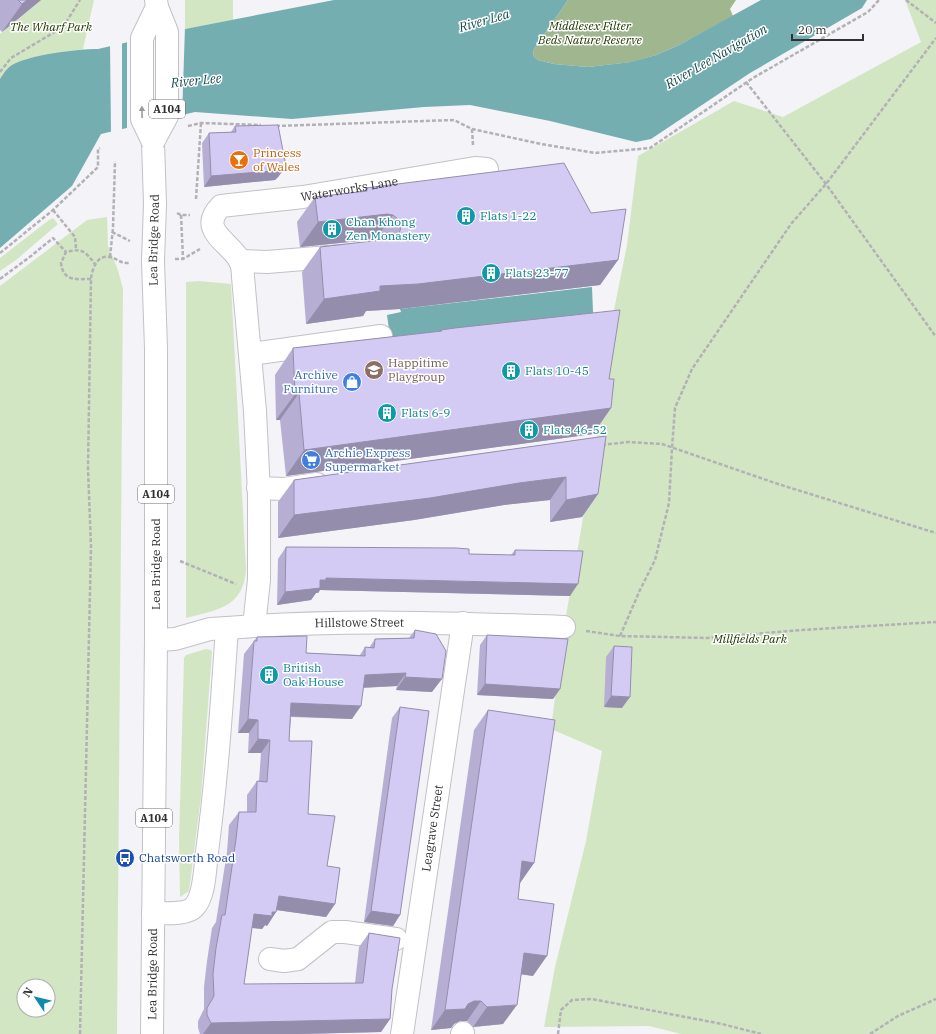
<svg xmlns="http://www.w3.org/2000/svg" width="936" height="1034" viewBox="0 0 936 1034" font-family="'IBM Plex Serif',serif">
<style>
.green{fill:#d3e6c4;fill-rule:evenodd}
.forest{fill:#a0b68e}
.water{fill:#75aeb1}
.pier{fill:#f4f3f8}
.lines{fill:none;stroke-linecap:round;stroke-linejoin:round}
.minor-casing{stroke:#c2c1c6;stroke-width:24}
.major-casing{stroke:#c2c1c6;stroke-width:24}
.path{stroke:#b2b1b5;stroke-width:2.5;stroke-dasharray:4 2;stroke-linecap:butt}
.minor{stroke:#fff;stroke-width:22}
.major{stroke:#fff;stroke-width:22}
.major-bridge-casing{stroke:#c2c1c6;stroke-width:24;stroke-linecap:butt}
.major-bridge{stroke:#fff;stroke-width:22}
.wall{fill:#b6afd3}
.shaded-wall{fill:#948eac}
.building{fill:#d4cbf5;stroke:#948eac}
.oneway{fill:#989898}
.labels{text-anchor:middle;stroke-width:3;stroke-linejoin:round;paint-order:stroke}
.shield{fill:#fff;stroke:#6f6e70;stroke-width:1}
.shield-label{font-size:11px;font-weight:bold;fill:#313032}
.park-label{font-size:12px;font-style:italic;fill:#213b00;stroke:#fff}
.food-label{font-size:12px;fill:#c56008;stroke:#fff;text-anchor:start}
.street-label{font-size:12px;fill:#313032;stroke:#fff}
.culture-label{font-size:12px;fill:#0d838f;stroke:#fff;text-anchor:start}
.education-label{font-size:12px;fill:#785e54;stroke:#fff;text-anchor:start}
.shop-label{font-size:12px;fill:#366cbe;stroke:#fff;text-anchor:end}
.transit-label{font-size:12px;fill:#164399;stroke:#fff;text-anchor:start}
.water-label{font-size:13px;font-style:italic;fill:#164a4c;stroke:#fff}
</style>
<rect width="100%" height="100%" fill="#f4f3f8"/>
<!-- green -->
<g class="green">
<polygon points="41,0 94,0 83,49 25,59 2,76 0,79 0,34"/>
<polygon points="185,0 233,0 233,20 185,29"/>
<polygon points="905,0 936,0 936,1034 681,1034 649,1026 544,1027 555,967 586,841 602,751 551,729 564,627 597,438 609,335 627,245 638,156 734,101 783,117 921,42"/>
<path d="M107,217L108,246L118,270L123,289L117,1034H0V286L87,220ZM24,986H48V1010H24Z"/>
<polygon points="53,218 58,224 16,260 0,271 0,258 49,220"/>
<path d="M199,281L231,284L246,569C244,608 216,610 186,618V282Z"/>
<polygon points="206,649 211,650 212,652 201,797 189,891 180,897 179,841 184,658 186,655"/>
</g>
<!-- forest -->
<polygon class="forest" points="568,0 736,0 730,9 733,16 679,45 656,55 632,62 588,67 554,64 538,60 534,57 533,54 534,49"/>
<!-- water -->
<g class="water">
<path d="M334,0H568L534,49L533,54L534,57L538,60L554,64L588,67L631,62L656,55L679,45L761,0H867L862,8L750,73L651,139L636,142L550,121L470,105L424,107L292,119L195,112L101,134L72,186L0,248V79C3,74 7,68 12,65C29,55 77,49 98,49L185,29Z"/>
<polygon points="592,287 594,337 392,352 387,315 401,312 400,309"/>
</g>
<!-- pier -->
<g class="pier">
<polygon points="185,27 182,117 127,130 127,40"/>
<polygon points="122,41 122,131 111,133 110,44"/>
</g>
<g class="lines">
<defs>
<g id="minor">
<polyline points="240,261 267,262 341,256"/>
<polyline points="251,354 381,336"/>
<polyline points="258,488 284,489 317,484"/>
<path id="s1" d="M254,626L259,580V493L255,411L243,277C243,271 242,264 239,259C227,240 198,230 221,206L303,197L475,168L487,169"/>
<path id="s2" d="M156,640L175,639L210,629L227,628C339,619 452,623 564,627"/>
<path d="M153,913C164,913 187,915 194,907C205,896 205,867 207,852C217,777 222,702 227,628"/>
<polyline points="270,959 284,961 298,959 332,932 345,932 396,939"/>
<path id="s3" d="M402,1034L463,623"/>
<polyline points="462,1034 463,1033"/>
</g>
<g id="major">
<polyline points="156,0 157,7 167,32 167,74"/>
<polyline points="142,79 142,38 157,7"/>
<path id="s4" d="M152,1034L156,640V348L153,261L155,204L153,142"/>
</g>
</defs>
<!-- minor casing -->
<use href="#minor" class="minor-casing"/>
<!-- major casing -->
<use href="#major" class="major-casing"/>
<!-- path -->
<g class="path">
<polyline points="906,0 936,23"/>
<polyline points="0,72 11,58 63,27 80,0"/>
<polyline points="746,82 826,184 936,337"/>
<polyline points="188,126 201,123 261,125"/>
<polyline points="276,126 454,120 472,129 541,144 595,153 650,148 753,78 868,12 879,0"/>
<polyline points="472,129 473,145"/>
<polyline points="196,199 201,123"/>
<polyline points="53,210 75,237 76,249"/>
<polyline points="177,213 181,215 190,215"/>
<polyline points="181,215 183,259"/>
<polyline points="112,232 130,241"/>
<polyline points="0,253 53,210 98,167 98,149 100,148"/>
<polyline points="110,257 113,228 115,161"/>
<polyline points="175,259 183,259 200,249"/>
<polyline points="0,279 31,256 53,238 66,252"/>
<path d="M91,279C77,279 63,282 61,263L66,252C82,248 85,251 95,264"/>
<polyline points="602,445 628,442 662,444 778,484 936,533"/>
<polyline points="180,561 236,584"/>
<polyline points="586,631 620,636 707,638 801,630 936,622"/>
<polyline points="620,636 640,590 655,560 669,503 672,448 675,408 692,369 791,224 826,184 936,38"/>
<path d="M80,1034L91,547L88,468L91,279C92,269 97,255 109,257C118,258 119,264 130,263"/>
<polyline points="558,1034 561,1010 572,1000 592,999 722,1024 761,1034"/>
<polyline points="870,1034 898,1016 936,999"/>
</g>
<!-- minor -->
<use href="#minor" class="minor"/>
<!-- major -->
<use href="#major" class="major"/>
<defs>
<g id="major-bridge">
<polyline points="142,79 142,119 153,142"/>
<polyline points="153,142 167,116 167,74"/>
</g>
</defs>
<!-- major-bridge casing -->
<use href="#major-bridge" class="major-bridge-casing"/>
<!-- major-bridge -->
<use href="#major-bridge" class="major-bridge"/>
</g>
<!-- wall -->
<g class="wall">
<polygon points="0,0 41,0 2,32 0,30"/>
<polygon points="235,126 279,176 275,180 204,187 202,143 209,133 231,132"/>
<polygon points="366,188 591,213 618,260 600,285 400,309 366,311 363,316 306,324 302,272 320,247 376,241 370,240 300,247 297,222 315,197 364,191"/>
<polygon points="441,330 609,379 611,408 593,434 286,476 280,420 276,420 275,375 293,348 441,331"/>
<polygon points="606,436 598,494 582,517 550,522 550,500 504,505 414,520 278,538 278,502 294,480"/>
<polygon points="286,547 469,554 511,555 515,550 570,596 320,590 318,593 316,593 311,600 277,605 278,559"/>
<polygon points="415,630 432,692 396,690 397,686 363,688 352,719 291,717 289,741 308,814 327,866 335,904 326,917 277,910 276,912 267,926 265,925 262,929 252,928 244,984 355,983 359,947 369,933 392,989 390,1019 381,1032 300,1034 200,1034 198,1028 198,1021 204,1009 204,987 207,961 212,928 216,922 227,852 229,825 239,812 247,812 247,795 257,781 259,781 261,753 248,753 249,733 238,733 244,654 254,641 257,637 306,653 360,655 365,647 369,648 375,639 409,638"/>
<polygon points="487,635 560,689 553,699 477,695 480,645"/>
<polygon points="614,646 622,708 604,707 606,657"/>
<polygon points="400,707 400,915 393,926 364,922 392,718"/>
<polygon points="488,710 534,863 520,883 518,899 533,976 522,974 503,1024 473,1027 467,1021 460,1021 454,1024 451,1028 431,1030 474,730"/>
</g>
<!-- shaded-wall -->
<g class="shaded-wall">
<polygon points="27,0 41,0 2,32 22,4"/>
<polygon points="286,166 279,176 275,180 204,187 211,176"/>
<polygon points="387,214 393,215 375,240 370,240 300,247 318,222"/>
<polygon points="618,260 600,285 400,309 366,311 363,316 306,324 324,299 380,286"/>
<polygon points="299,393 280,420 276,420 295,394"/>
<polygon points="611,408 593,434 286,476 304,450"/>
<polygon points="566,477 550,500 504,505 414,520 278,538 294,515 519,483"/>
<polygon points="598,494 582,517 550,522 566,500"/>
<polygon points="326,578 578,584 570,596 320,590 318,593 316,593 311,600 277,605 285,592"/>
<polygon points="406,673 397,686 355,688 365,675"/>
<polygon points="405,677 442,679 432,692 396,690"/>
<polygon points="485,684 560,689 553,699 477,695"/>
<polygon points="611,696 630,697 622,708 604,707"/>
<polygon points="291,703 361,706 352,719 282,716"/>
<polygon points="248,719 258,720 249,733 238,733"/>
<polygon points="258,739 270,740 261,753 248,753"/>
<polygon points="522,861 534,863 520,883 509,881"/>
<polygon points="279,896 335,904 326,917 269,909"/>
<polygon points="371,911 400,915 393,926 364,922"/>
<polygon points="272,912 276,912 267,926 265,925 262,929 245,927 254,914"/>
<polygon points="524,953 547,956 533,976 511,973"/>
<polygon points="474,1001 481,1001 467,1021 460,1021 454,1024 451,1028 431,1030 445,1010"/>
<polygon points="517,1005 503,1024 473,1027 487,1007"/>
<polygon points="390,1019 381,1032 300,1034 203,1034 211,1023"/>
</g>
<!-- building -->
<g class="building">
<polygon points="18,0 27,0 22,4"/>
<polygon points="278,125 286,166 283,166 283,170 211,176 209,133 236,132 235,126"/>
<polygon points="564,163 591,213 626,209 618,260 418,284 380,286 380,291 324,299 320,247 390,239 397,236 400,231 401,226 398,219 393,215 387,214 318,222 315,197 367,191 366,188"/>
<polygon points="620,310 609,379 614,379 611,408 304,450 299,393 295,394 293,348 442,331 441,330 455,328"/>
<polygon points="606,436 598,494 566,500 566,477 519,483 430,498 294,515 294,480"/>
<polygon points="286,547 456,548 469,549 469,554 515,555 515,550 583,551 578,584 326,578 326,580 320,580 320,588 285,592"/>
<polygon points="415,630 436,634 446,651 442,679 405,677 406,673 365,675 361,706 291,703 289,741 312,741 308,814 335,816 327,866 340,868 335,904 279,896 276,912 272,912 272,916 254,914 244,984 363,983 369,933 400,938 392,989 390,1019 211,1023 207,1015 207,1008 214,996 213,974 216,948 222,915 225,915 236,839 239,812 256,812 257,781 267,782 270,740 258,739 258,720 248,719 254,641 257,641 257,637 307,636 306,653 365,656 365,647 374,648 375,639 414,638"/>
<polygon points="487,635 568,639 560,689 485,684"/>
<polygon points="614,646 632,647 630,697 611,696"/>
<polygon points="400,707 429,711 400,915 371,911"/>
<polygon points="488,710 555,720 534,863 522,861 518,899 554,904 547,956 524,953 517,1005 487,1007 481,1001 474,1001 468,1004 465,1009 445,1010"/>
</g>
<!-- one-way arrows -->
<defs><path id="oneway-solid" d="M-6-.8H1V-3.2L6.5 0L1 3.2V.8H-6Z"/></defs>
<use class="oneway" href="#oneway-solid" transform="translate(142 112) rotate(-91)"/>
<!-- icons -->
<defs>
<symbol id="bar-disc" viewBox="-11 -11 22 22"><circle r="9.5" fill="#e8710a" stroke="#fff"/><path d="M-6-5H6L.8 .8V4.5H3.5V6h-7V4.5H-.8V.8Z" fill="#fff"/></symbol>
<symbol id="building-disc" viewBox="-11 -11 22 22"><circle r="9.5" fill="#0f9aa8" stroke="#fff"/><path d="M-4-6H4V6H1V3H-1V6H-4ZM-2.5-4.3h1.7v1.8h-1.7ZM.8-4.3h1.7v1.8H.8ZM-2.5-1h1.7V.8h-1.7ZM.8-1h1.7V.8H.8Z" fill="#fff"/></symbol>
<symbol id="school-disc" viewBox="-11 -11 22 22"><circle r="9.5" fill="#8d6e63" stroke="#fff"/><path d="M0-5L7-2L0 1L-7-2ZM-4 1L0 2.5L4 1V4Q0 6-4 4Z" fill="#fff"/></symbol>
<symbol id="shop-disc" viewBox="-11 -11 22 22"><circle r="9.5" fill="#3f7fe0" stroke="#fff"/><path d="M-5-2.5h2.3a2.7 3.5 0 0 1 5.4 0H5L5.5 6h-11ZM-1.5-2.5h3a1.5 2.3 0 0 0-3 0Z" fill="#fff"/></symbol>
<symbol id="supermarket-disc" viewBox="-11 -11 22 22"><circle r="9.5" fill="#3f7fe0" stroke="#fff"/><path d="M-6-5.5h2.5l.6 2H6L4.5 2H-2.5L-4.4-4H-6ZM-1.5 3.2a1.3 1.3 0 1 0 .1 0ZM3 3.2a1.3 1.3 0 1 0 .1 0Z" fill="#fff"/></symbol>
<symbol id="bus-disc" viewBox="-11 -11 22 22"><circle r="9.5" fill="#1a4fb4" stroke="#fff"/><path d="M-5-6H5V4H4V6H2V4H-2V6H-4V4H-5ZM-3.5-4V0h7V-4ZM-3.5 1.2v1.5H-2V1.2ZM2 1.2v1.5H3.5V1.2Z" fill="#fff"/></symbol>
</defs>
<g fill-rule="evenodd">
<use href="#bar-disc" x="228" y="149" width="22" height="22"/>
<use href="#building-disc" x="455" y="205" width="22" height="22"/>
<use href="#building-disc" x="321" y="218" width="22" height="22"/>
<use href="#building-disc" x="480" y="262" width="22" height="22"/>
<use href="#school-disc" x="363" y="359" width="22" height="22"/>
<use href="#building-disc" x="500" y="360" width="22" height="22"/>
<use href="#shop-disc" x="341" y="371" width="22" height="22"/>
<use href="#building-disc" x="376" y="402" width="22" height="22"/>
<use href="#building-disc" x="518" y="419" width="22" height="22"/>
<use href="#supermarket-disc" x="300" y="449" width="22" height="22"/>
<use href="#building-disc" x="258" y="664" width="22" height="22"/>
<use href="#bus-disc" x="114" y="847" width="22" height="22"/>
</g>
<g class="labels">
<!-- shield labels -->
<g class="shield">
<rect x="149" y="100" width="36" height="18" rx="3"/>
<rect x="138" y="485" width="36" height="18" rx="3"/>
<rect x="136" y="809" width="36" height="18" rx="3"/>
</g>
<g class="shield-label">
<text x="167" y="113">A104</text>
<text x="156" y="498">A104</text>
<text x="154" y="822">A104</text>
</g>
<!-- park labels -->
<g class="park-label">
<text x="590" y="30">Middlesex Filter<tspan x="590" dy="14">Beds Nature Reserve</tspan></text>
<text x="51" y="31">The Wharf Park</text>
<text x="750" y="643">Millfields Park</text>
</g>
<!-- food labels -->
<g class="food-label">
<text x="253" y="157">Princess<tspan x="253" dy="14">of Wales</tspan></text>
</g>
<!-- street labels -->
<g class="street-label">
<text dy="4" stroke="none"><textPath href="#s1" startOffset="563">Waterworks Lane</textPath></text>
<text dy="4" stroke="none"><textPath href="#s4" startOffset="794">Lea Bridge Road</textPath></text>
<text transform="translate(156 564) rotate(-90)" y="4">Lea Bridge Road</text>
<text dy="4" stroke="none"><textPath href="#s2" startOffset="205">Hillstowe Street</textPath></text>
<text dy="4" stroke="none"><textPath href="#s3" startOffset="208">Leagrave Street</textPath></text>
<text dy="4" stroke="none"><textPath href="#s4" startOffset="60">Lea Bridge Road</textPath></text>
</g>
<!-- culture labels -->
<g class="culture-label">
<text x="480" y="220">Flats 1-22</text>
<text x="346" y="226">Chan Khong<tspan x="346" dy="14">Zen Monastery</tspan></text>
<text x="505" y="277">Flats 23-77</text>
<text x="525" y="375">Flats 10-45</text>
<text x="401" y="417">Flats 6-9</text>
<text x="543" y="434">Flats 46-52</text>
<text x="283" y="672">British<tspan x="283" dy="14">Oak House</tspan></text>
</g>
<!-- education labels -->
<g class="education-label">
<text x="388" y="367">Happitime<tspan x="388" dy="14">Playgroup</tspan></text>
</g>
<!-- shop labels -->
<g class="shop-label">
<text x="338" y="379">Archive<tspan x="338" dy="14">Furniture</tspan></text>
<text x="325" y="457" text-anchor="start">Archie Express<tspan x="325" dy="14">Supermarket</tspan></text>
</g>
<!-- transit labels -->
<g class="transit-label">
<text x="139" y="862">Chatsworth Road</text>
</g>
<!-- water labels -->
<g class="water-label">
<text transform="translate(484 20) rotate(-16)" y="5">River Lea</text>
<text transform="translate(716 56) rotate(-30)" y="5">River Lee Navigation</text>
<text transform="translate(196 80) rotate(-6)" y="5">River Lee</text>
</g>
</g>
<!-- north arrow -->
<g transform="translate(36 998) rotate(305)"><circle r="19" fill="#ffffff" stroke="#adacad"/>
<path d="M0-3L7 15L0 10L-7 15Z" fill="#0f89ac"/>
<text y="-6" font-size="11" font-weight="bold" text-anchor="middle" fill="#313032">N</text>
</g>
<!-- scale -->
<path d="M792 34v6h71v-6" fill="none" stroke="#313032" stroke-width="2"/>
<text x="798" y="34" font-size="12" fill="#313032" stroke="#ffffff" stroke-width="3" paint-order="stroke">20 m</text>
</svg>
